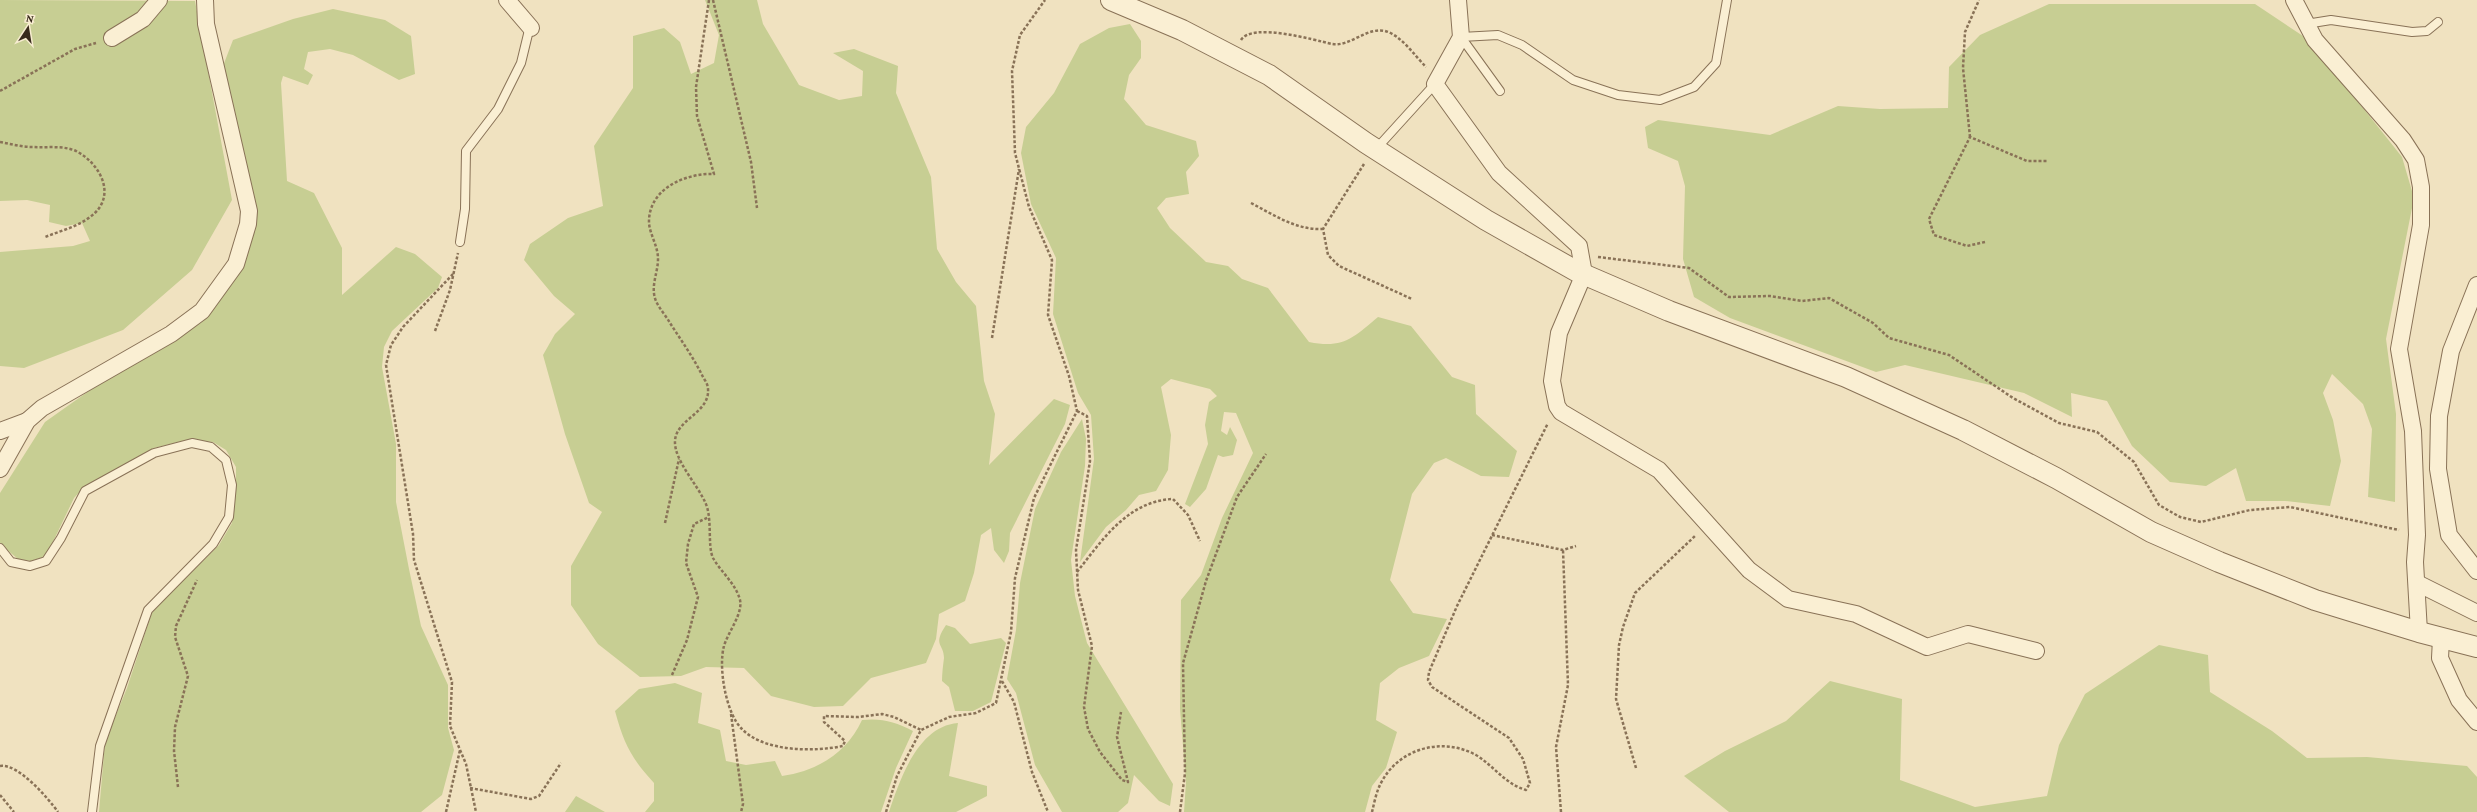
<svg xmlns="http://www.w3.org/2000/svg" width="2477" height="812" viewBox="0 0 2477 812" font-family="'Crimson Pro',serif">
<style>
.green{fill:#c7ce93}
.lines{fill:none;stroke-linecap:round;stroke-linejoin:round}
.service-casing{stroke:#897257;stroke-width:10}
.minor-casing{stroke:#897257;stroke-width:18}
.tertiary-casing{stroke:#897257;stroke-width:22}
.path{stroke:#897257;stroke-width:2.5;stroke-dasharray:3 2;stroke-linecap:butt}
.service{stroke:#faefd3;stroke-width:8}
.minor{stroke:#faefd3;stroke-width:16}
.tertiary{stroke:#faefd3;stroke-width:20}
</style>
<rect width="100%" height="100%" fill="#f0e2c0"/>
<!-- green -->
<g class="green">
<polygon points="0,0 195,1 232,200 192,270 123,330 24,368 0,366 0,252 73,246 90,241 82,223 66,226 49,222 50,205 27,200 0,201"/>
<polygon points="705,0 757,0 763,24 799,85 839,100 862,96 863,71 833,53 854,49 898,66 896,93 931,177 937,249 956,282 976,306 984,381 995,414 989,465 1054,399 1070,405 1065,424 1010,533 1009,551 1004,563 994,550 991,528 981,535 974,573 965,601 939,614 936,639 926,663 871,678 843,706 814,707 771,696 744,668 706,667 681,676 640,677 598,644 571,605 571,566 602,512 589,503 565,434 543,355 555,334 575,314 554,296 524,260 530,244 568,218 603,206 594,146 633,88 633,36 664,28 680,42 691,74 714,63 719,35"/>
<polygon points="2049,4 2255,4 2309,40 2402,157 2414,198 2386,339 2396,414 2395,502 2368,497 2372,429 2363,404 2332,374 2323,393 2333,420 2341,461 2330,506 2285,501 2246,501 2236,468 2206,486 2170,482 2132,446 2107,401 2071,393 2072,417 2024,393 1905,365 1876,372 1730,318 1694,297 1683,259 1685,186 1678,161 1648,148 1645,127 1658,120 1770,135 1838,106 1880,109 1948,108 1949,67 1980,35"/>
<polygon points="333,9 385,20 411,36 415,74 399,80 353,55 330,49 308,52 304,69 313,75 308,85 283,76 281,83 287,181 314,193 342,248 342,295 396,247 415,254 442,277 438,288 392,331 384,347 382,367 396,444 396,502 409,569 421,626 448,685 448,728 454,750 442,795 421,812 99,812 105,742 127,688 152,612 219,545 232,523 236,488 236,467 226,450 213,442 186,440 154,448 85,486 74,498 51,546 43,557 31,561 18,559 0,544 0,493 45,422 120,369 175,339 202,322 235,279 251,238 223,66 233,40 293,19"/>
<path d="M1130,24L1141,41V58L1129,75L1124,99L1146,125L1196,141L1199,156L1186,172L1189,194L1166,198L1157,208L1170,228L1206,262L1228,266L1242,279L1268,288L1309,342C1343,349 1353,338 1378,317L1411,326L1452,377L1475,385L1476,414L1517,451L1509,477L1481,476L1446,458L1434,463L1412,494L1390,580L1413,613L1447,619L1429,656L1399,668L1380,683L1376,720L1397,732L1386,768L1372,786L1365,812H1184L1186,782L1180,709L1181,600L1201,575L1222,518L1253,453L1236,413L1224,412L1221,431L1227,435L1230,427L1237,440L1233,455L1223,457L1218,455L1206,489L1190,507L1185,504L1208,444L1205,425L1209,402L1217,396L1210,389L1171,379L1161,387L1171,435L1168,470L1156,491L1139,495L1126,510L1106,527L1080,562L1094,459L1091,415L1078,393L1053,314L1056,258L1031,204L1021,153L1026,127L1054,93L1080,44L1109,28Z"/>
<polygon points="1082,419 1086,439 1085,466 1071,560 1075,596 1087,643 1173,784 1170,806 1159,801 1134,775 1128,803 1118,812 1062,812 1035,765 1016,693 1007,679 1016,630 1020,583 1035,509 1061,452"/>
<path d="M946,625L955,628L970,644L1001,638L1006,643L991,702L973,711H955L949,687L942,681C942,673 943,666 944,658C944,643 932,646 946,625Z"/>
<polygon points="2159,645 2208,655 2210,692 2272,731 2307,758 2367,757 2467,766 2477,777 2477,812 1729,812 1684,776 1725,751 1786,721 1830,681 1902,699 1900,780 1975,807 2047,796 2059,745 2085,694"/>
<path d="M675,683L702,693L698,723L720,730L726,761L746,765L775,761L782,776C817,771 847,753 862,720C883,718 895,722 913,731L896,768L881,812H645L654,801V783C631,758 624,744 615,711L639,689Z"/>
<path d="M958,723L949,776L987,786V796L956,812H889C900,779 918,726 958,723Z"/>
<polygon points="576,796 605,812 565,812"/>
</g>
<g class="lines">
<defs>
<g id="service">
<polyline points="2306,24 2331,20 2412,32 2427,31 2438,22"/>
<polyline points="1461,37 1498,35 1522,45 1573,80 1618,95 1660,100 1694,87 1716,63 1727,0"/>
<polyline points="1461,37 1500,91"/>
<polyline points="1376,149 1435,84"/>
<polyline points="460,242 465,209 466,151 498,109 521,63 530,26"/>
<polyline points="0,548 11,562 30,566 46,561 61,538 85,491 154,453 192,443 211,447 226,460 232,485 229,517 213,544 148,610 100,746 92,812"/>
</g>
<g id="minor">
<polyline points="507,0 531,28"/>
<polyline points="1458,0 1461,37 1435,84 1499,173 1579,246 1584,274 1559,333 1552,381 1557,406 1561,412 1659,470 1749,570 1788,599 1856,614 1927,647 1968,634 2036,651"/>
<polyline points="2294,0 2315,40 2403,140 2416,160 2421,187 2421,225 2399,349 2413,431 2417,535 2415,562 2419,632"/>
<polyline points="112,38 143,19 159,0"/>
<polyline points="2477,285 2451,351 2439,416 2438,469 2449,535 2477,571"/>
<polyline points="0,431 27,421"/>
<polyline points="0,469 27,421 42,408 171,334 202,311 236,264 248,224 249,211 206,24 205,0"/>
<polyline points="2417,583 2477,613"/>
<polyline points="2441,639 2440,658 2459,700 2477,722"/>
</g>
<polyline id="tertiary" points="1111,0 1182,30 1269,75 1366,143 1486,220 1576,271 1669,311 1846,377 1963,430 2056,478 2151,532 2219,562 2315,600 2419,632 2477,647"/>
</defs>
<!-- service casing -->
<use href="#service" class="service-casing"/>
<!-- minor casing -->
<use href="#minor" class="minor-casing"/>
<!-- tertiary casing -->
<use href="#tertiary" class="tertiary-casing"/>
<!-- path -->
<g class="path">
<path d="M709,0L696,87L697,116L714,174C685,173 648,189 649,223C650,235 658,246 658,259C658,273 650,287 656,301C659,308 666,316 670,323C681,340 693,357 702,375C704,379 708,384 708,389C710,413 676,419 675,441C674,460 697,484 705,502C713,518 707,545 713,558C721,572 736,584 740,600C743,614 728,632 724,646C718,667 726,714 742,729C764,752 814,752 843,746L845,741L824,722V716L858,717L882,714L894,717L921,730"/>
<polyline points="713,0 751,162 757,208"/>
<path d="M1241,40C1252,22 1314,40 1332,44C1350,47 1366,27 1385,31C1401,35 1415,56 1426,67"/>
<polyline points="0,91 75,49 96,43"/>
<polyline points="1970,137 1963,68 1965,32 1979,0"/>
<path d="M0,142C11,144 22,147 33,147C47,148 62,145 76,151C101,164 118,197 90,217C77,227 60,231 45,237"/>
<polyline points="1364,164 1323,229 1328,255 1339,266 1412,299"/>
<path d="M1251,203C1274,215 1296,230 1322,229"/>
<polyline points="1985,242 1967,246 1934,235 1929,219 1970,137 2027,161 2047,161"/>
<polyline points="1598,257 1689,268 1729,297 1770,296 1802,301 1829,298 1873,323 1889,338 1949,355 2013,398 2059,423 2097,432 2134,462 2159,505 2180,517 2201,522 2250,510 2290,507 2399,530"/>
<polyline points="453,274 403,327 391,345 386,365 413,534 414,560 452,682 450,726 466,764 476,812"/>
<polyline points="435,331 450,290 458,253"/>
<polyline points="992,338 1019,169"/>
<polyline points="1077,411 1087,416 1090,461 1076,550 1078,590 1092,646 1084,707 1088,729 1100,752 1122,780 1128,782 1117,737 1121,712"/>
<polyline points="665,523 679,459"/>
<polyline points="1492,535 1563,550 1576,546"/>
<path d="M1077,572C1103,539 1128,501 1173,499L1188,515L1200,541"/>
<polyline points="672,675 687,640 698,597 686,563 688,544 694,524 709,517"/>
<polyline points="1002,681 1014,702 1032,772 1048,812"/>
<polyline points="731,714 743,804 741,812"/>
<path d="M0,766C18,763 48,798 58,812"/>
<polyline points="1636,768 1616,699 1619,645 1623,627 1635,593 1696,535"/>
<polyline points="178,787 174,751 175,727 188,676 175,637 176,626 197,580"/>
<polyline points="470,788 531,799 539,796 561,763"/>
<polyline points="0,795 14,812"/>
<polyline points="446,812 460,750"/>
<polyline points="886,812 897,776 921,730 949,717 976,713 996,703 1011,632 1015,578 1034,498 1077,411 1069,376 1048,315 1052,260 1029,207 1015,153 1012,71 1020,35 1045,0"/>
<polyline points="1180,812 1185,773 1183,663 1206,581 1237,497 1266,454"/>
<path d="M1372,812C1374,804 1376,793 1380,785C1397,749 1441,736 1476,755C1494,766 1505,784 1526,790L1530,783L1523,759L1509,738L1432,687L1428,680L1429,672L1457,606L1548,423"/>
<polyline points="1561,812 1556,747 1568,685 1563,550"/>
</g>
<!-- service -->
<use href="#service" class="service"/>
<!-- minor -->
<use href="#minor" class="minor"/>
<!-- tertiary -->
<use href="#tertiary" class="tertiary"/>
</g>
<!-- north arrow -->
<g transform="translate(28 28) rotate(12)" stroke="#f7ecd0" stroke-width="3" paint-order="stroke">
<path d="M0-3L7 15L0 10L-7 15Z" fill="#382a1c"/>
<text y="-6" font-size="11" font-weight="bold" text-anchor="middle" fill="#382a1c">N</text>
</g>
</svg>
